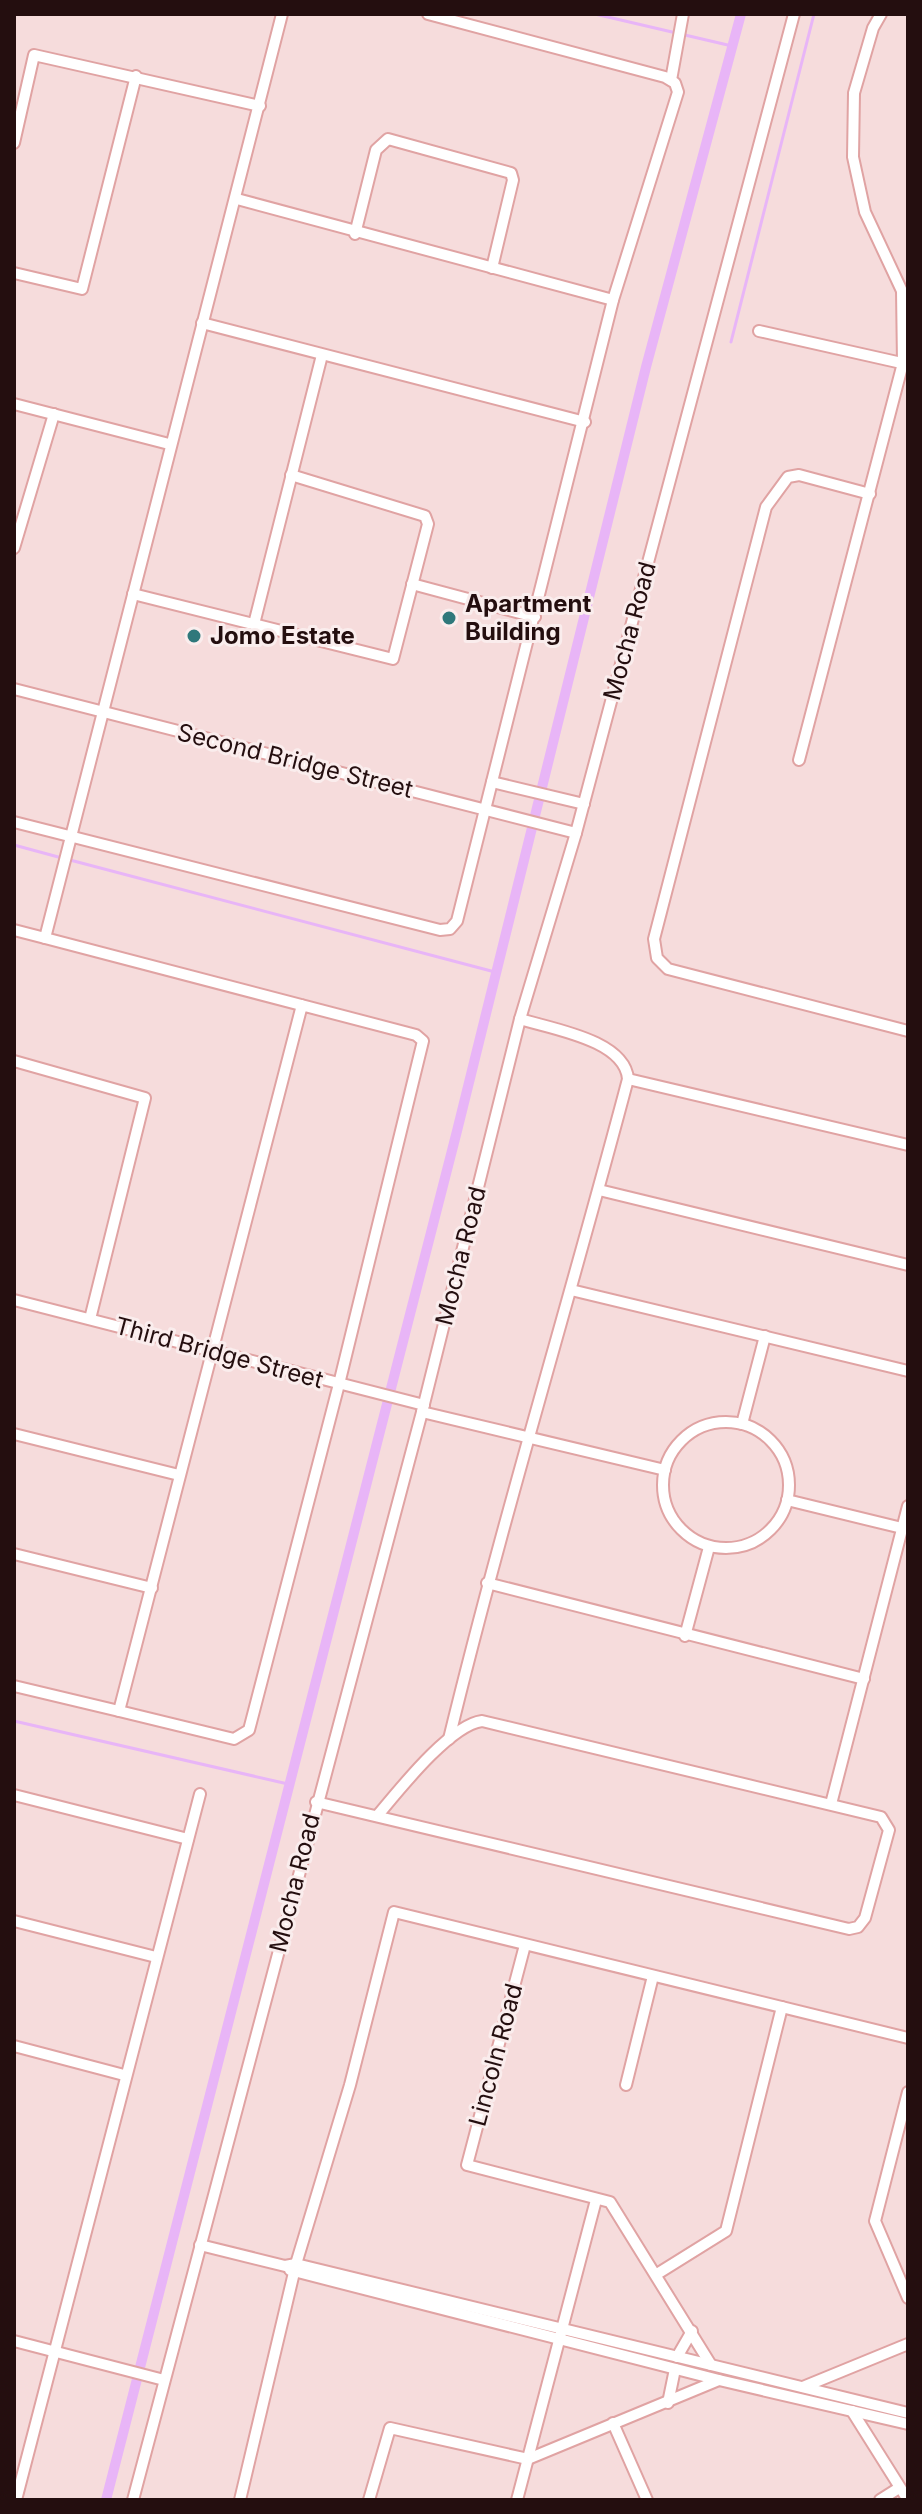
<svg xmlns="http://www.w3.org/2000/svg" width="922" height="2514" viewBox="0 0 922 2514" font-family="Inter,sans-serif">
<style>
.lines{fill:none;stroke-linecap:round;stroke-linejoin:round}
.stream{stroke:#e8b5f7;stroke-width:3}
.canal{stroke:#e8b5f7;stroke-width:10}
.minor-casing{stroke:#e0a3a3;stroke-width:14}
.minor{stroke:#fff;stroke-width:10}
.poi-dot{fill:#2f787b;stroke:#faeded;stroke-width:3}
.labels{text-anchor:middle;stroke-width:6;stroke-linejoin:round;paint-order:stroke}
.poi-label{font-size:24px;font-weight:bold;fill:#240e0f;stroke:#faeded;text-anchor:start}
.street-label{font-size:24px;fill:#240e0f;stroke:#faeded}
</style>
<rect width="100%" height="100%" fill="#f6dcdc"/>
<g class="lines">
<!-- stream -->
<g class="stream">
<polyline points="595,14 732,46"/>
<polyline points="731,342 814,14"/>
<polyline points="14,845 62,858"/>
<polyline points="70,860 495,972"/>
<polyline points="14,1721 288,1784"/>
</g>
<!-- canal -->
<polyline class="canal" points="106,2500 457,1131 646,367 741,14"/>
<defs>
<g id="minor">
<polyline points="671,80 683,14"/>
<polyline points="14,143 34,55 260,106"/>
<polyline points="237,199 613,300"/>
<polyline points="355,234 376,150 388,139 511,173 513,180 492,268"/>
<polyline points="14,273 82,289 136,76"/>
<polyline points="202,323 585,422"/>
<polyline points="759,331 906,364"/>
<polyline points="14,404 169,444"/>
<polyline points="870,494 799,475 788,477 766,507 654,939 657,958 668,969 908,1031"/>
<polyline points="14,548 54,414"/>
<polyline points="412,584 535,617"/>
<polyline points="133,594 393,659 428,524 425,516 291,475"/>
<polyline points="254,624 322,355"/>
<polyline points="14,689 576,833"/>
<polyline points="799,760 903,363 902,291 865,212 853,157 854,93 873,28 881,14"/>
<polyline points="492,782 584,804"/>
<polyline points="14,822 440,930 450,929 457,921 613,300 678,92 675,83 665,77 428,14"/>
<polyline points="14,930 45,938 416,1035 423,1041 339,1384 249,1730 234,1739 119,1711 302,1005"/>
<polyline points="45,938 282,14"/>
<polyline points="14,1061 145,1098 90,1319"/>
<polyline points="628,1079 908,1145"/>
<polyline points="599,1190 908,1265"/>
<polyline points="571,1290 908,1371"/>
<polyline points="14,1300 424,1405"/>
<polyline points="422,1412 665,1470"/>
<circle cx="726" cy="1485" r="63"/>
<polyline points="742,1424 765,1336"/>
<polyline points="14,1434 179,1475"/>
<polyline points="787,1500 902,1528"/>
<polyline points="14,1554 152,1588"/>
<polyline points="487,1583 864,1679"/>
<polyline points="685,1636 709,1547"/>
<polyline points="14,1686 119,1711"/>
<path d="M449,1739C503,1517 570,1299 628,1079C625,1040 552,1029 520,1019"/>
<polyline points="14,1795 188,1839"/>
<path d="M316,1802L849,1929L858,1927L865,1918L889,1830L881,1817L482,1721C450,1725 399,1790 378,1815"/>
<polyline points="831,1804 908,1506"/>
<polyline points="14,1921 156,1957"/>
<polyline points="525,1945 467,2165 610,2202 711,2365"/>
<polyline points="14,2046 124,2075"/>
<polyline points="626,2085 653,1976"/>
<polyline points="908,2092 875,2221 908,2298"/>
<polyline points="200,2245 285,2266 296,2264 908,2413"/>
<polyline points="290,2270 719,2380 908,2424"/>
<polyline points="657,2274 726,2231 782,2007"/>
<polyline points="14,2341 164,2380"/>
<polyline points="677,2357 692,2331"/>
<polyline points="803,2387 908,2344"/>
<polyline points="668,2403 675,2369"/>
<polyline points="852,2411 908,2500"/>
<polyline points="613,2423 647,2500"/>
<polyline points="16,2500 200,1794"/>
<polyline points="133,2500 422,1412 520,1019 576,833 794,14"/>
<polyline points="240,2500 296,2264 350,2085 394,1912 908,2038"/>
<polyline points="369,2500 390,2428 528,2459 719,2380"/>
<polyline points="517,2500 596,2200"/>
<polyline points="880,2500 899,2488"/>
</g>
</defs>
<!-- minor casing -->
<use href="#minor" class="minor-casing"/>
<!-- minor -->
<use href="#minor" class="minor"/>
</g>
<!-- markers -->
<g class="poi-dot">
<circle cx="449" cy="618" r="8"/>
<circle cx="194" cy="636" r="8"/>
</g>
<g class="labels">
<!-- poi labels -->
<g class="poi-label">
<text x="465" y="612">Apartment<tspan x="465" dy="28">Building</tspan></text>
<text x="210" y="644">Jomo Estate</text>
</g>
<!-- street labels -->
<g class="street-label">
<text transform="translate(630 631) rotate(-75)" y="8">Mocha Road</text>
<text transform="translate(295 761) rotate(14)" y="8">Second Bridge Street</text>
<text transform="translate(461 1256) rotate(-76)" y="8">Mocha Road</text>
<text transform="translate(219 1353) rotate(15)" y="8">Third Bridge Street</text>
<text transform="translate(295 1883) rotate(-76)" y="8">Mocha Road</text>
<text transform="translate(496 2055) rotate(-75)" y="8">Lincoln Road</text>
</g>
</g>
<!-- border -->
<rect width="922" height="2514" fill="none" stroke="#240e0f" stroke-width="32"/>
</svg>
